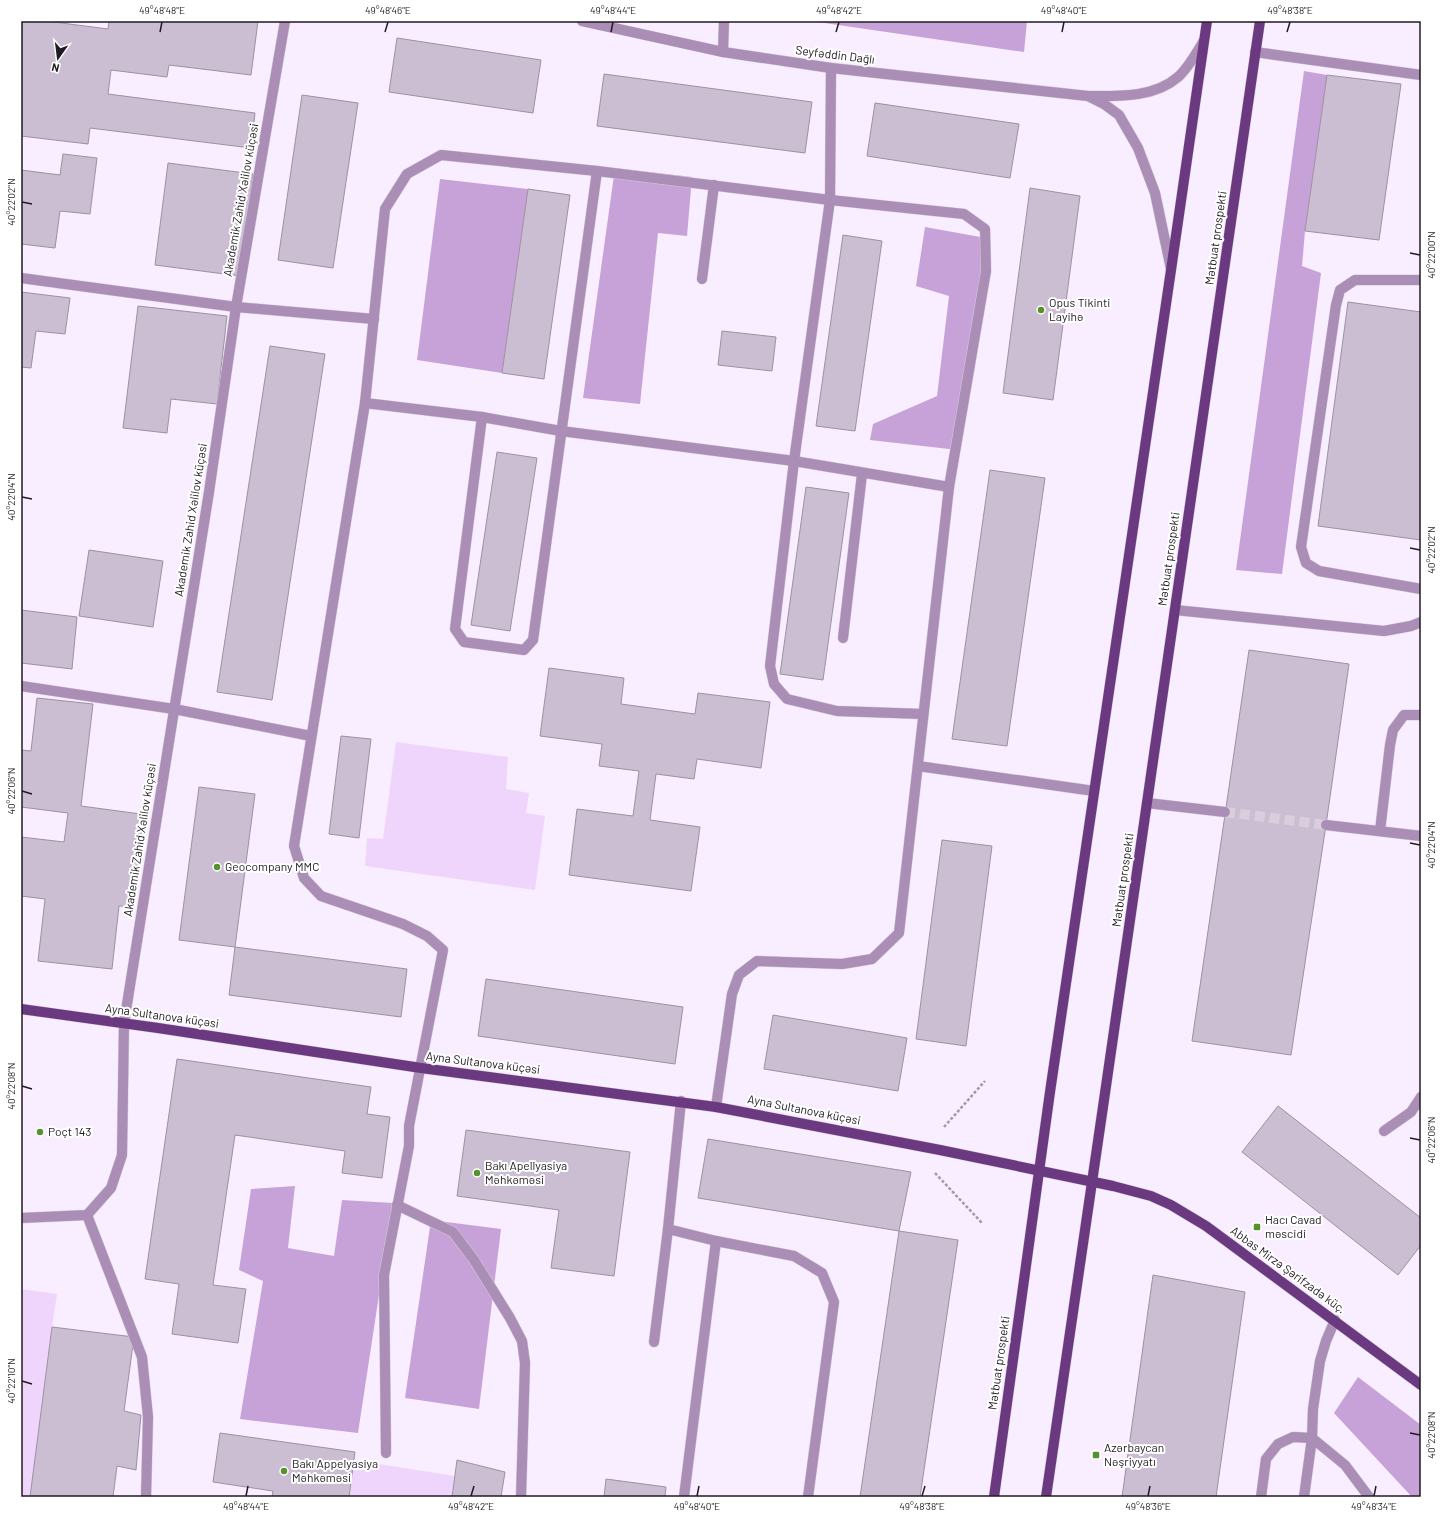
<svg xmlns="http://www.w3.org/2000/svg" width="1442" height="1518" viewBox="0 0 1442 1518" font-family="Barlow,sans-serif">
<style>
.green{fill:#efd5fb}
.forest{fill:#c7a2d8}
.building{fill:#cbbed2;stroke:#9d90a3}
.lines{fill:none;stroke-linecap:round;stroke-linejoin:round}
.minor-tunnel{stroke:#d8cede;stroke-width:10;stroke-dasharray:10 5;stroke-linecap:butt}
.minor-casing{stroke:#d6ccdc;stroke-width:11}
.major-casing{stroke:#d6ccdc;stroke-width:11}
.path{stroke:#a39aa7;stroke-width:2.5;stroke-dasharray:3 2;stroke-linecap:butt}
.minor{stroke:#aa8eb6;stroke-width:10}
.major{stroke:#6b3980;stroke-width:10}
.ticks{fill:none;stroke:#201b22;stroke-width:1.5}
.poi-dot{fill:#57912f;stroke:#fff;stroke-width:1.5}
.labels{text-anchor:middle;stroke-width:4;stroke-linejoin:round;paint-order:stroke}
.street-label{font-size:12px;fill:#201b22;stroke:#fff}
.poi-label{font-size:12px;fill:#201b22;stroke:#fff;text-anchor:start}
.neatline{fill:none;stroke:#201b22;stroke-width:1.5}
.ticks-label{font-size:10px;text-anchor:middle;fill:#201b22}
</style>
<rect width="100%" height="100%" fill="#f9eeff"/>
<!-- green -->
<g class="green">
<polygon points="396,742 508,757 506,789 529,793 526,813 545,816 535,890 365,866 367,838 383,839"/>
<polygon points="21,1289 57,1294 52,1327 30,1497 21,1497"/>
<polygon points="354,1460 455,1476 452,1497 349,1497"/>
</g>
<!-- forest -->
<g class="forest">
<polygon points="811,21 1027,21 1024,52"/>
<polygon points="1304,71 1327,75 1305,231 1302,266 1321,273 1282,574 1236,570"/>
<polygon points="615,168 692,177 687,236 658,233 640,404 583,398"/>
<polygon points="440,179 528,189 502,373 417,360"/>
<polygon points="925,227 986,238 958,450 870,440 873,424 937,396 949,296 916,286"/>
<polygon points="295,1186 288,1248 334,1256 342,1200 393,1203 358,1433 240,1419 263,1281 239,1270 251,1189"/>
<polygon points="431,1220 501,1229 479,1409 405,1398"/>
<polygon points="1358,1377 1421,1425 1421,1497 1412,1497 1334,1413"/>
</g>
<!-- building -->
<g class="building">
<polygon points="21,21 46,21 108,29 109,21 258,21 251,75 169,65 167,77 111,70 108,94 255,113 251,148 90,128 88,144 21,136"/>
<polygon points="397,38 541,60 533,113 389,92"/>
<polygon points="604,74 812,102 805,153 597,126"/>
<polygon points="1327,75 1401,84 1379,240 1305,231"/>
<polygon points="302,95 358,103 333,268 278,260"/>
<polygon points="875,103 1019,124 1010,178 867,156"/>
<polygon points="63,154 97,158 90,214 60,211 55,248 21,244 21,170 60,175"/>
<polygon points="168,163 253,174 240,276 155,265"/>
<polygon points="1030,188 1080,196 1053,400 1003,393"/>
<polygon points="528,189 570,195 544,379 502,373"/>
<polygon points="843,235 882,241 855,431 816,426"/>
<polygon points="21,292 70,298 65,334 36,331 31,368 21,367"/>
<polygon points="1348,302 1421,312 1421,540 1318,526"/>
<polygon points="138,306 227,316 217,404 171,399 167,433 123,428"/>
<polygon points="722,331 776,337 772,371 718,365"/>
<polygon points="270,346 325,354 272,700 217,692"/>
<polygon points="497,452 537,458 510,631 471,625"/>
<polygon points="990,470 1045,478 1007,746 952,739"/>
<polygon points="806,487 849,493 823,680 780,674"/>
<polygon points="89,550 163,561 153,627 79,616"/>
<polygon points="21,610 77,617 72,669 21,663"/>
<polygon points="1249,650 1349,664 1326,825 1291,1055 1192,1041"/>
<polygon points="549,668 624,678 621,704 695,714 698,693 770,702 761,768 697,759 694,779 656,774 650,820 700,827 691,891 569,875 577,809 633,816 639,771 599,766 602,744 540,736"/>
<polygon points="37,698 93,704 81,806 148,815 132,906 119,906 112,969 38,961 45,899 21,896 21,837 64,842 68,813 21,807 21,750 31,751"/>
<polygon points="341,736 371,739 359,838 329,834"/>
<polygon points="199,787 255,794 235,947 179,940"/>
<polygon points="942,840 992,846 966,1046 916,1039"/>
<polygon points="235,947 407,969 401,1017 229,995"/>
<polygon points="486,979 683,1007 675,1064 478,1036"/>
<polygon points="773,1015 907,1038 898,1091 764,1069"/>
<polygon points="177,1059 371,1087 367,1114 390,1117 382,1178 342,1173 345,1151 235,1135 213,1285 246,1289 238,1343 172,1334 179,1284 145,1279"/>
<polygon points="1278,1106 1421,1218 1421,1245 1398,1275 1242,1152"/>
<polygon points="466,1130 630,1152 614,1276 551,1268 559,1210 457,1196"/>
<polygon points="708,1139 911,1172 899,1231 698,1198"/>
<polygon points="899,1231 958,1240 920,1497 860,1497"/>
<polygon points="1153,1275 1245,1292 1216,1497 1122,1497"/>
<polygon points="52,1327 134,1337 124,1411 141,1415 136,1470 117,1466 113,1497 30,1497"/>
<polygon points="220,1433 355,1452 349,1497 272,1497 273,1491 213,1482"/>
<polygon points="457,1460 505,1472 501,1497 452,1497"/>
<polygon points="606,1479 666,1487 665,1497 604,1497"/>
</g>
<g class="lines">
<!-- minor-tunnel -->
<polyline class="minor-tunnel" points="1225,812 1326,825"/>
<defs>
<g id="minor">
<path d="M582,21L723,52L831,68L1088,96C1118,96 1154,98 1178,77C1188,68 1196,54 1203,42"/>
<polyline points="723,52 724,21"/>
<polyline points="1255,52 1421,75"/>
<polyline points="831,68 830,200 794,461 770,666 774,684 787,699 837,711 923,714"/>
<polyline points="1090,97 1104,104 1119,115 1138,148 1155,193 1171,269"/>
<polyline points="21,278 236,307 374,319"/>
<polyline points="702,279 714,185"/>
<polyline points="1421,280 1355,280 1340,290 1336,305 1301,547 1306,563 1319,571 1421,589"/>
<polyline points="365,403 482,417 561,431 794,461 949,487"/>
<polyline points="482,417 455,629 464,642 524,650 533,640 597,171"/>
<polyline points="1175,610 1384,631 1411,626 1421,622"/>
<polyline points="843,638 862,474"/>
<polyline points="21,686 174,709 311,736"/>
<polyline points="918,766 1094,791"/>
<polyline points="1147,803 1225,812"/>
<polyline points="1326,825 1421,836"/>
<polyline points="1380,831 1390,745 1393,730 1404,715 1421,715"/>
<polyline points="681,1101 668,1229 716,1241 794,1256 822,1273 834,1302 808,1497"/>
<polyline points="1384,1131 1411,1112 1421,1097"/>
<polyline points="397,1205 453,1232 474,1260 510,1318 522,1341 525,1363 521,1497"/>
<polyline points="87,1215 142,1357 148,1417 146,1497"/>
<polyline points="21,1218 87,1215 111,1188 122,1155 124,1023 209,492 236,307 285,21"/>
<polyline points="654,1342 668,1229"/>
<polyline points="386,1453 384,1275 409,1146 409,1126 443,950 427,936 403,924 321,896 304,878 294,846 365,403 385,209 407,174 441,155 597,171 830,200 964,214 985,229 986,271 949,487 899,933 872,959 842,964 757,961 739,975 732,994 716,1107"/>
<polyline points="684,1497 716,1241"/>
<polyline points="1261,1497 1266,1459 1278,1444 1293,1437 1312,1438 1345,1465 1369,1497"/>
<polyline points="1304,1497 1312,1438 1313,1409 1320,1361 1326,1341 1335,1320"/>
</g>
<g id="major">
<polyline points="21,1009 158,1028 421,1068 716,1107 940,1150 1113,1186 1151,1196 1171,1205 1206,1226 1421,1385"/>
<polyline points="994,1497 1050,1092 1171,270 1207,21"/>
<polyline points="1046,1497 1104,1100 1260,21"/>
</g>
</defs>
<!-- minor casing -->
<use href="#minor" class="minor-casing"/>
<!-- major casing -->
<use href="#major" class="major-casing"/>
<!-- path -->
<g class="path">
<polyline points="944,1127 985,1081"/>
<polyline points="935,1173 982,1223"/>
</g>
<!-- minor -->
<use href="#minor" class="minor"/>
<!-- major -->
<use href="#major" class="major"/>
</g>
<!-- ticks -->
<path class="ticks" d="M160,32L162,22M385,32L388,22M611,32L613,22M836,32L839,22M1062,32L1064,22M1287,32L1290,22M22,202L32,204M1410,253L1420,255M22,497L32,499M1410,548L1420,550M22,791L32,794M1410,843L1420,845M22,1086L32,1089M1410,1138L1420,1140M22,1381L32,1384M1410,1433L1420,1435M246,1496L248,1486M471,1496L474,1486M697,1496L699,1486M922,1496L925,1486M1148,1496L1150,1486M1374,1496L1376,1486"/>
<!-- markers -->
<g class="poi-dot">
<circle cx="1041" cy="310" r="4"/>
<circle cx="217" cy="867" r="4"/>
<circle cx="40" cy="1132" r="4"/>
<circle cx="477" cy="1173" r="4"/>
<rect x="1253" y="1223" width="8" height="8" rx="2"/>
<rect x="1092" y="1451" width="8" height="8" rx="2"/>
<circle cx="284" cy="1471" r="4"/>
</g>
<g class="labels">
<!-- street labels -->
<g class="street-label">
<text transform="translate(835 55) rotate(7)" y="4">Seyfəddin Dağlı</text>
<text transform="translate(241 200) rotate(-80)" y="4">Akademik Zahid Xəlilov küçəsi</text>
<text transform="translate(1216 238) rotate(-82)" y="4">Mətbuat prospekti</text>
<text transform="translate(191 520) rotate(-81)" y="4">Akademik Zahid Xəlilov küçəsi</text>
<text transform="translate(1169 559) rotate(-82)" y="4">Mətbuat prospekti</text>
<text transform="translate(140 840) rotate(-81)" y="4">Akademik Zahid Xəlilov küçəsi</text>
<text transform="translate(1123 880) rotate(-82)" y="4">Mətbuat prospekti</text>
<text transform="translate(162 1016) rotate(8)" y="4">Ayna Sultanova küçəsi</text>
<text transform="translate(483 1063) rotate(7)" y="4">Ayna Sultanova küçəsi</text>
<text transform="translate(804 1110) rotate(11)" y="4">Ayna Sultanova küçəsi</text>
<text transform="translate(1288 1270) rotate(36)" y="4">Abbas Mirzə Şərifzadə küç.</text>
<text transform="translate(999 1363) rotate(-82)" y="4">Mətbuat prospekti</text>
</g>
<!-- poi labels -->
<g class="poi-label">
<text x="1049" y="307">Opus Tikinti<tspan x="1049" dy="14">Layihə</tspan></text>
<text x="225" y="871">Geocompany MMC</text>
<text x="48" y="1136">Poçt 143</text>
<text x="485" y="1170">Bakı Apellyasiya<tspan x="485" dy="14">Məhkəməsi</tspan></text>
<text x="1265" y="1224">Hacı Cavad<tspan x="1265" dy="14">məscidi</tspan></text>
<text x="1104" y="1452">Azərbaycan<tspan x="1104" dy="14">Nəşriyyatı</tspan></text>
<text x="292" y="1468">Bakı Appelyasiya<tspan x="292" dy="14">Məhkəməsi</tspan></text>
</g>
</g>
<!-- border -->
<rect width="1442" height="1518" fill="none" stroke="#ffffff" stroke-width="44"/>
<!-- north arrow -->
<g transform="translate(58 58) rotate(194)" stroke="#ffffff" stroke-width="3" paint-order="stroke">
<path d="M0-3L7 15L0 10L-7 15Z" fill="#201b22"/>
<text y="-6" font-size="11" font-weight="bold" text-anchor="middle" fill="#201b22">N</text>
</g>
<rect x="22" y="22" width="1398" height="1474" class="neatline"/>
<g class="ticks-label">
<text x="162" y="14">49°48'48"E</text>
<text x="388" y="14">49°48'46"E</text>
<text x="613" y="14">49°48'44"E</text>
<text x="839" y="14">49°48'42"E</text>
<text x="1064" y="14">49°48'40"E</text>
<text x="1290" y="14">49°48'38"E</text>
<text transform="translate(11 202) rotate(-90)" y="4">40°22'02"N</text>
<text transform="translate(1431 255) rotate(-90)" y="4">40°22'00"N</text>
<text transform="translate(11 497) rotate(-90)" y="4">40°22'04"N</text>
<text transform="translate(1431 550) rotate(-90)" y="4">40°22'02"N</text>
<text transform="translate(11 791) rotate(-90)" y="4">40°22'06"N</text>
<text transform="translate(1431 845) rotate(-90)" y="4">40°22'04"N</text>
<text transform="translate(11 1086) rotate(-90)" y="4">40°22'08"N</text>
<text transform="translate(1431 1140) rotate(-90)" y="4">40°22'06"N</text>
<text transform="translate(11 1381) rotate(-90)" y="4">40°22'10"N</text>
<text transform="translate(1431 1435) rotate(-90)" y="4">40°22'08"N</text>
<text x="246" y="1510">49°48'44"E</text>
<text x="471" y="1510">49°48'42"E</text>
<text x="697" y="1510">49°48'40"E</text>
<text x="922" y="1510">49°48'38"E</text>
<text x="1148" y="1510">49°48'36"E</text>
<text x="1374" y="1510">49°48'34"E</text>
</g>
</svg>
